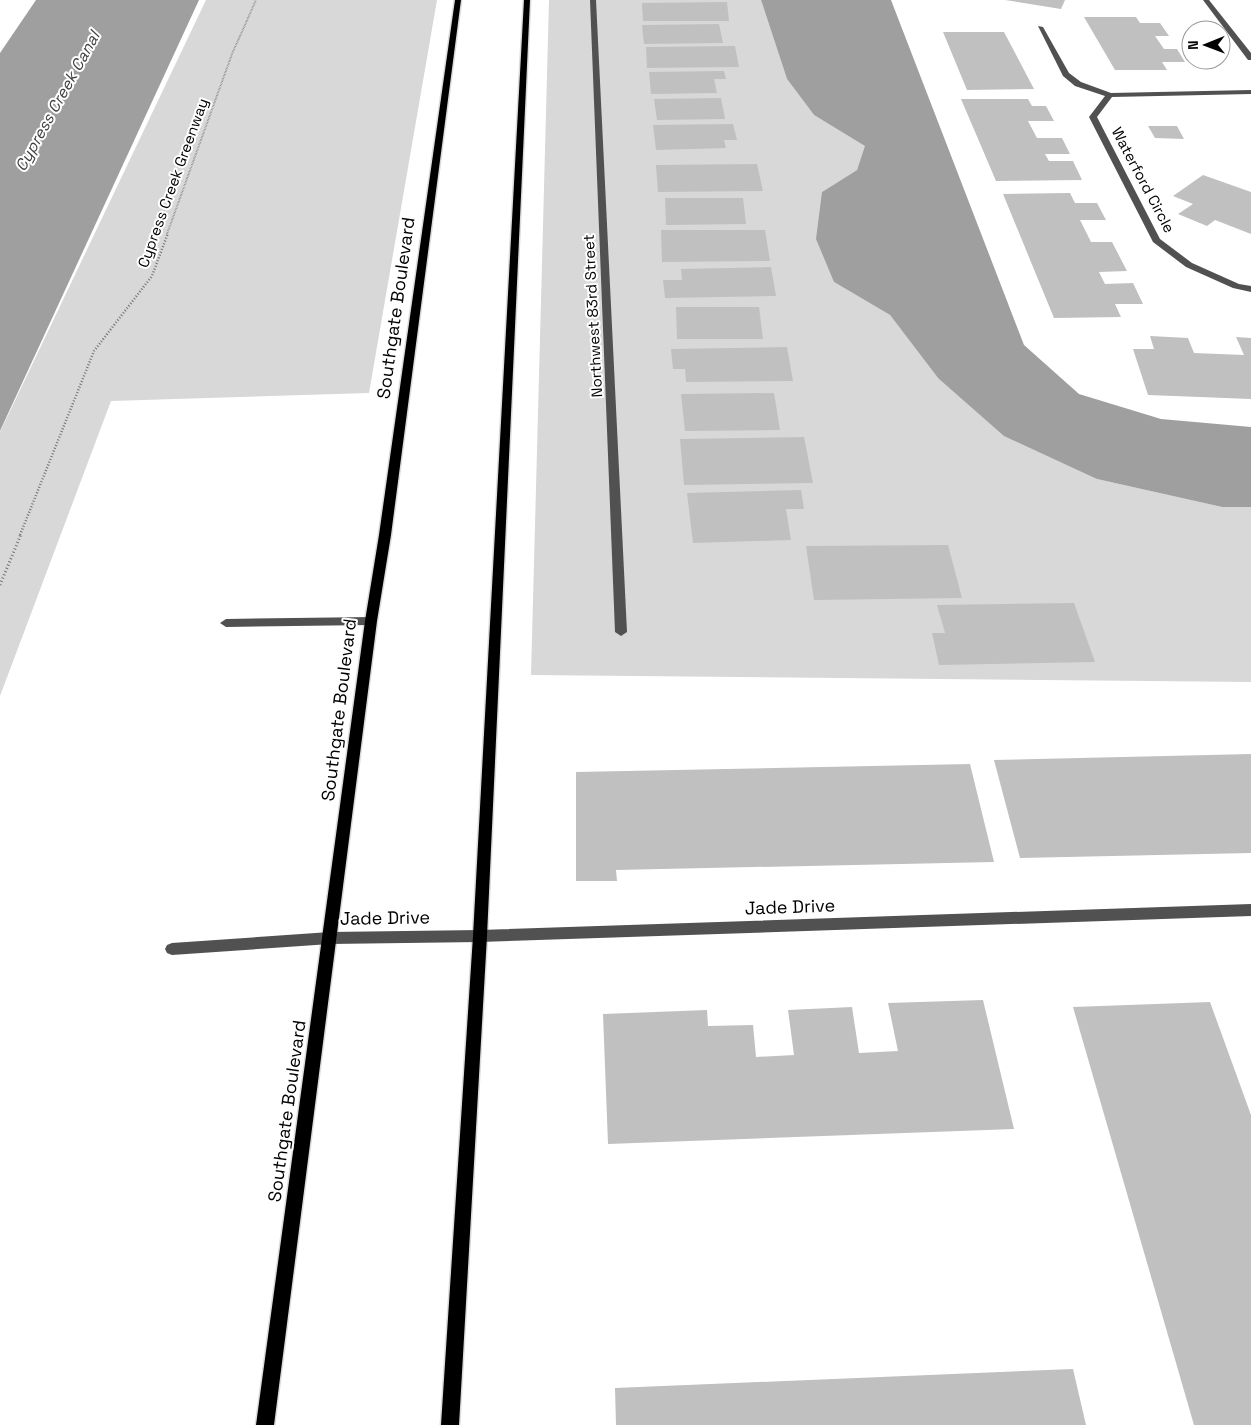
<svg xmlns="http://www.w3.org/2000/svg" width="1251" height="1425" viewBox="0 0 1251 1425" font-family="'Space Grotesk',sans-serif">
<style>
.green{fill:#d8d8d8}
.water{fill:#9f9f9f}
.building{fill:#c0c0c0}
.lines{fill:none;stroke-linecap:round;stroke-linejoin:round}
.major-casing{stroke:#dbdbdb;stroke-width:3}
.path-far2{stroke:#737373;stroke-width:2;stroke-dasharray:0.5 1;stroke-linecap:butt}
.path-far1{stroke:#737373;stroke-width:2.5;stroke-dasharray:1 2;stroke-linecap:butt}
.path{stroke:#737373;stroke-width:3;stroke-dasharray:1 2.5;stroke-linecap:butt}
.minor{fill:#515151;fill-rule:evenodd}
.major{fill:#000;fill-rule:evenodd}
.labels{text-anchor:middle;stroke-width:4;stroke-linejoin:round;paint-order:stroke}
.far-street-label{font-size:15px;fill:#000;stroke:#fff}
.far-water-label{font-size:16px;font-style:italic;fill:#404040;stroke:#fff}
.street-label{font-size:18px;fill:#000;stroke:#fff}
</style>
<rect width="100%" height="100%" fill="#fff"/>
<!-- green -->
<g class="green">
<polygon points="206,0 437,0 369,393 111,401 0,696 0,432"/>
<polygon points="549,0 761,0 787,79 814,115 866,146 857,170 822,192 834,282 890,315 938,378 1097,479 1222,507 1251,507 1251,682 531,675"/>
</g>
<!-- water -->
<g class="water">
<polygon points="36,0 199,0 0,431 0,53"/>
<polygon points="761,0 891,0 1024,345 1079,394 1161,419 1251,427 1251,507 1222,507 1097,479 1004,436 938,378 890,315 834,282 816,239 822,192 857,170 865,146 814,115 787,79"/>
</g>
<!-- building -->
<g class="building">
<polygon points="1005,0 1065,0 1061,9"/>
<polygon points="727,2 729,21 643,21 642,3"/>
<polygon points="1084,17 1136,17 1140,23 1160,23 1169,36 1155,36 1164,49 1177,49 1185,62 1162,62 1167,70 1115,70"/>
<polygon points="719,24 723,43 644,44 642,25"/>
<polygon points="943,32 1004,32 1034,89 967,90"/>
<polygon points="735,46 739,67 647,68 646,47"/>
<polygon points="724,71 726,79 714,79 717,93 651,94 649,72"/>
<polygon points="721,98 725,119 657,120 654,99"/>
<polygon points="961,99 1028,99 1032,106 1046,106 1054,121 1028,121 1037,138 1062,138 1070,154 1045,154 1049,161 1073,161 1082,180 996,181"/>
<polygon points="733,124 737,140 724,140 726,148 656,150 653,125"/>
<polygon points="1148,126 1177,126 1184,139 1155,138"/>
<polygon points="757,164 763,191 658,192 656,165"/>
<polygon points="1203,175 1251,192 1251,234 1215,220 1207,226 1178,214 1193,204 1173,196"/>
<polygon points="1070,193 1075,203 1097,203 1106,220 1080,220 1091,242 1112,242 1127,271 1099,272 1105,284 1133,283 1143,304 1115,304 1121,317 1054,318 1003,194"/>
<polygon points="665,198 743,198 746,224 666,225"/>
<polygon points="661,230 765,230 770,261 662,262"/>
<polygon points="771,267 776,296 665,298 663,280 682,280 681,269"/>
<polygon points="676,307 759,307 763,339 677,339"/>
<polygon points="1150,336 1188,338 1194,353 1244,355 1236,337 1251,338 1251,399 1148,395 1133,349 1154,349"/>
<polygon points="787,347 793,381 686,382 685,369 673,369 671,349"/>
<polygon points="774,393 780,430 685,431 681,394"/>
<polygon points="804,437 813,483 684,485 680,439"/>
<polygon points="801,490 804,509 786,509 791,540 693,543 687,493"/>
<polygon points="948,545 962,598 814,600 806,546"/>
<polygon points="1074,603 1095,662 939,665 932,633 945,633 937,605"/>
<polygon points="1251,754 1251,853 1020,858 994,760"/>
<polygon points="970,764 994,862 616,870 617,881 576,881 576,772"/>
<polygon points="983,1000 1014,1129 608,1144 603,1014 707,1010 708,1026 753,1025 756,1057 794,1055 788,1010 852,1007 859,1053 898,1051 888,1003"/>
<polygon points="1210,1002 1251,1115 1251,1425 1194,1425 1073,1007"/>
<polygon points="1073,1369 1086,1425 616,1425 615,1388"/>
</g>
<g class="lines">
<defs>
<g id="major">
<polygon points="455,0 461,0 391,535 377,621 274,1425 256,1425 365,621 379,535"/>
<polygon points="524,0 530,0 487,936 459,1425 441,1425 473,936"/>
</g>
</defs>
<!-- major casing -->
<use href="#major" class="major-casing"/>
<!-- path-far2 -->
<polyline class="path-far2" points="167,234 232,54 256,0"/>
<!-- path-far1 -->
<polyline class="path-far1" points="20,535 94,351 152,276 168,233"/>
<!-- path -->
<polyline class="path" points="0,585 21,534"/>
<!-- minor -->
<g class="minor">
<polygon points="590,0 596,0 627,632 621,636 615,632"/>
<polygon points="1203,0 1209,0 1251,53 1251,60 1248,60"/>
<polygon points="1038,26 1043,27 1069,73 1081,82 1111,93 1251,90 1251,94 1112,97 1097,117 1160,239 1192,263 1239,284 1251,286 1251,292 1233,288 1186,267 1153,242 1089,117 1105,96 1075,86 1063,76"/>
<polygon points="371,617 377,621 371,625 226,627 220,623 226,619"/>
<polygon points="1251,904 1251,916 480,942 330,944 172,955 167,953 165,949 167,945 172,943 330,932 480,930"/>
</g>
<!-- major -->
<use href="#major" class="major"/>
</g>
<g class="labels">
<!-- far-street labels -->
<g class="far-street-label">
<text transform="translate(1143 180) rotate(62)" y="5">Waterford Circle</text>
<text transform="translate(173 183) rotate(-70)" y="5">Cypress Creek Greenway</text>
<text transform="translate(593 316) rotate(-93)" y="5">Northwest 83rd Street</text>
</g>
<!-- far-water labels -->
<g class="far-water-label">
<text transform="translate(57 101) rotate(-61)" y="6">Cypress Creek Canal</text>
</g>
<!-- street labels -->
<g class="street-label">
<text transform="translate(396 308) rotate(-82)" y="6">Southgate Boulevard</text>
<text transform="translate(339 710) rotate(-83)" y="6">Southgate Boulevard</text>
<text transform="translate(790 907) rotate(-2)" y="6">Jade Drive</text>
<text transform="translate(385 918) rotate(-1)" y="6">Jade Drive</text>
<text transform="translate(287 1111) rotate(-82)" y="6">Southgate Boulevard</text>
</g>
</g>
<!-- north arrow -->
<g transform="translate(1206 45) rotate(269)"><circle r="24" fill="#ffffff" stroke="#999999"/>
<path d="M0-4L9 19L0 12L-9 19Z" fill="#000000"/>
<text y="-8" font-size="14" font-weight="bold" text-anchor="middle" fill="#000000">N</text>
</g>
</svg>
